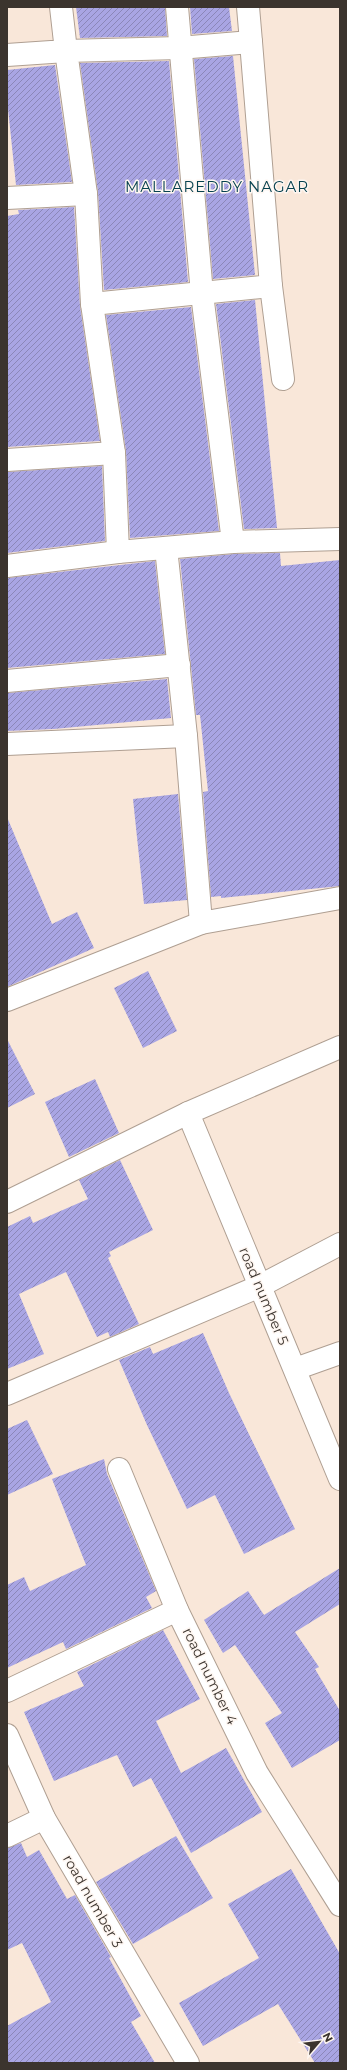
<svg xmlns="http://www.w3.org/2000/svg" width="347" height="2070" viewBox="0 0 347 2070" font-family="Montserrat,sans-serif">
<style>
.building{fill:url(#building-hatch)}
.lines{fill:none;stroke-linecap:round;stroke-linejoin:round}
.minor-casing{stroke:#af9f92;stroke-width:24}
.minor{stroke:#fff;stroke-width:22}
.labels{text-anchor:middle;stroke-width:3;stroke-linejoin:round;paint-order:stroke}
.street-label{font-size:14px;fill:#3b342e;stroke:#fef6f1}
.neighbourhood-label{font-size:15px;letter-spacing:1px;fill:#06414f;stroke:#fef6f1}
</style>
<defs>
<pattern id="building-hatch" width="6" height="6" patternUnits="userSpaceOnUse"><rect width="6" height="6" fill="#a9a5e3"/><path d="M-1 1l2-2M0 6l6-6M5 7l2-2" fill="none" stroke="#8b87b8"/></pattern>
</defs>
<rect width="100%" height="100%" fill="#f9e7d9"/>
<!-- building -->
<g class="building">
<polygon points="76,7 165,7 167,36 80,38"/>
<polygon points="190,7 229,7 232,31 192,34"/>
<polygon points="233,56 255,275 213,279 194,59"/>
<polygon points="169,61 188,282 104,290 98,192 80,63"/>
<polygon points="55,65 72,182 16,185 7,99 7,70"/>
<polygon points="74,207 80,306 100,441 7,447 7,216 19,214 18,210"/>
<polygon points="255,300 277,528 244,529 216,304"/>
<polygon points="191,307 219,531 130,538 126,451 106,315"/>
<polygon points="102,466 105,541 7,553 7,472"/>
<polygon points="280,553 281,566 340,560 340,886 221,898 221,896 211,897 203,792 208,791 200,715 196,715 180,559 234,554"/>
<polygon points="155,561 165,654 7,668 7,578"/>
<polygon points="167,679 171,718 54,729 7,731 7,693"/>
<polygon points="178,794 187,900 144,904 133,799"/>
<polygon points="7,817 52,924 77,912 94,948 7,987"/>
<polygon points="148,971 177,1031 143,1048 114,988"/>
<polygon points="7,1039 35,1094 7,1108"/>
<polygon points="95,1079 119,1133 69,1157 45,1102"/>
<polygon points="120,1160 153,1230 109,1252 111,1256 108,1258 139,1324 110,1337 108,1332 97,1337 66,1272 19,1294 44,1354 7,1369 7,1227 30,1216 33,1223 88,1199 79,1180"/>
<polygon points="203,1333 229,1393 295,1529 244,1554 215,1495 187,1509 147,1425 119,1360 150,1347 153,1354"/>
<polygon points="27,1420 53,1474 7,1495 7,1429"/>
<polygon points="104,1459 107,1474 156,1591 146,1597 152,1608 66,1649 63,1642 7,1668 7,1585 24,1577 30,1591 86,1565 52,1479"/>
<polygon points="340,1568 340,1604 295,1632 319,1667 315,1669 340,1711 340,1740 292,1768 265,1723 282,1713 235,1645 223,1653 204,1620 248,1591 264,1615"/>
<polygon points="163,1630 200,1699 156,1721 181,1773 226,1748 262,1812 191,1853 151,1778 133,1787 117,1755 54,1781 24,1712 84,1686 77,1672"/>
<polygon points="176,1836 213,1898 133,1944 96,1882"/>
<polygon points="21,1843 27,1857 39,1850 67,1899 75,1895 111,1957 109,1958 141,2016 131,2022 155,2063 7,2063 7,2026 51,2002 22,1943 7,1950 7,1848"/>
<polygon points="291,1869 340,1954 340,2063 315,2063 278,2004 203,2046 179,2003 259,1958 228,1904"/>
</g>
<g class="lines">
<defs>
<g id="minor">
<polyline points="177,7 202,294 233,542"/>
<polyline points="248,7 251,42 179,48 66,51 86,194 92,304 114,453 118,552 233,542 340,539"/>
<polyline points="7,55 66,51 61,7"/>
<polyline points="7,198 86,194"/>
<polyline points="271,286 283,379"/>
<polyline points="92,304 271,286 251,42"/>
<polyline points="7,460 114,453"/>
<polyline points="166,548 186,736 201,923 340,898"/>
<polyline points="7,566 118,552"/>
<polyline points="7,681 179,665"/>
<polyline points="7,744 186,736"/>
<polyline points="7,1000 201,923"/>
<polyline points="188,1113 340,1479"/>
<polyline points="7,1202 188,1113 340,1047"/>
<polyline points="295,1369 340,1353"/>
<polyline points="7,1394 260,1286 340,1244"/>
<polyline points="119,1469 177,1610"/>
<polyline points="7,1691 177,1610 257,1773 340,1905"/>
<polyline points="7,1735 44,1818 188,2063"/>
<polyline points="7,1836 44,1818"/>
</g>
</defs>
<!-- minor casing -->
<use href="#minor" class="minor-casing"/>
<!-- minor -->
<use href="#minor" class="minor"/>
</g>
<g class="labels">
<!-- street labels -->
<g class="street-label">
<text transform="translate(264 1296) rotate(67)" y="5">road number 5</text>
<text transform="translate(210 1676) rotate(64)" y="5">road number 4</text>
<text transform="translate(93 1901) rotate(60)" y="5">road number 3</text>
</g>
<!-- neighbourhood labels -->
<g class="neighbourhood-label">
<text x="217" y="192">MALLAREDDY NAGAR</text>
</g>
</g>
<!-- border -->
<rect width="347" height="2070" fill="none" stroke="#3b342e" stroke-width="16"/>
<!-- north arrow -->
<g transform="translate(319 2042) rotate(62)" stroke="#fef6f1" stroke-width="3" paint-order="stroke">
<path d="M0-3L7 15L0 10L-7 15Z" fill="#3b342e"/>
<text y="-6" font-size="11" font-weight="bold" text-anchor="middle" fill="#3b342e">N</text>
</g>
</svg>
